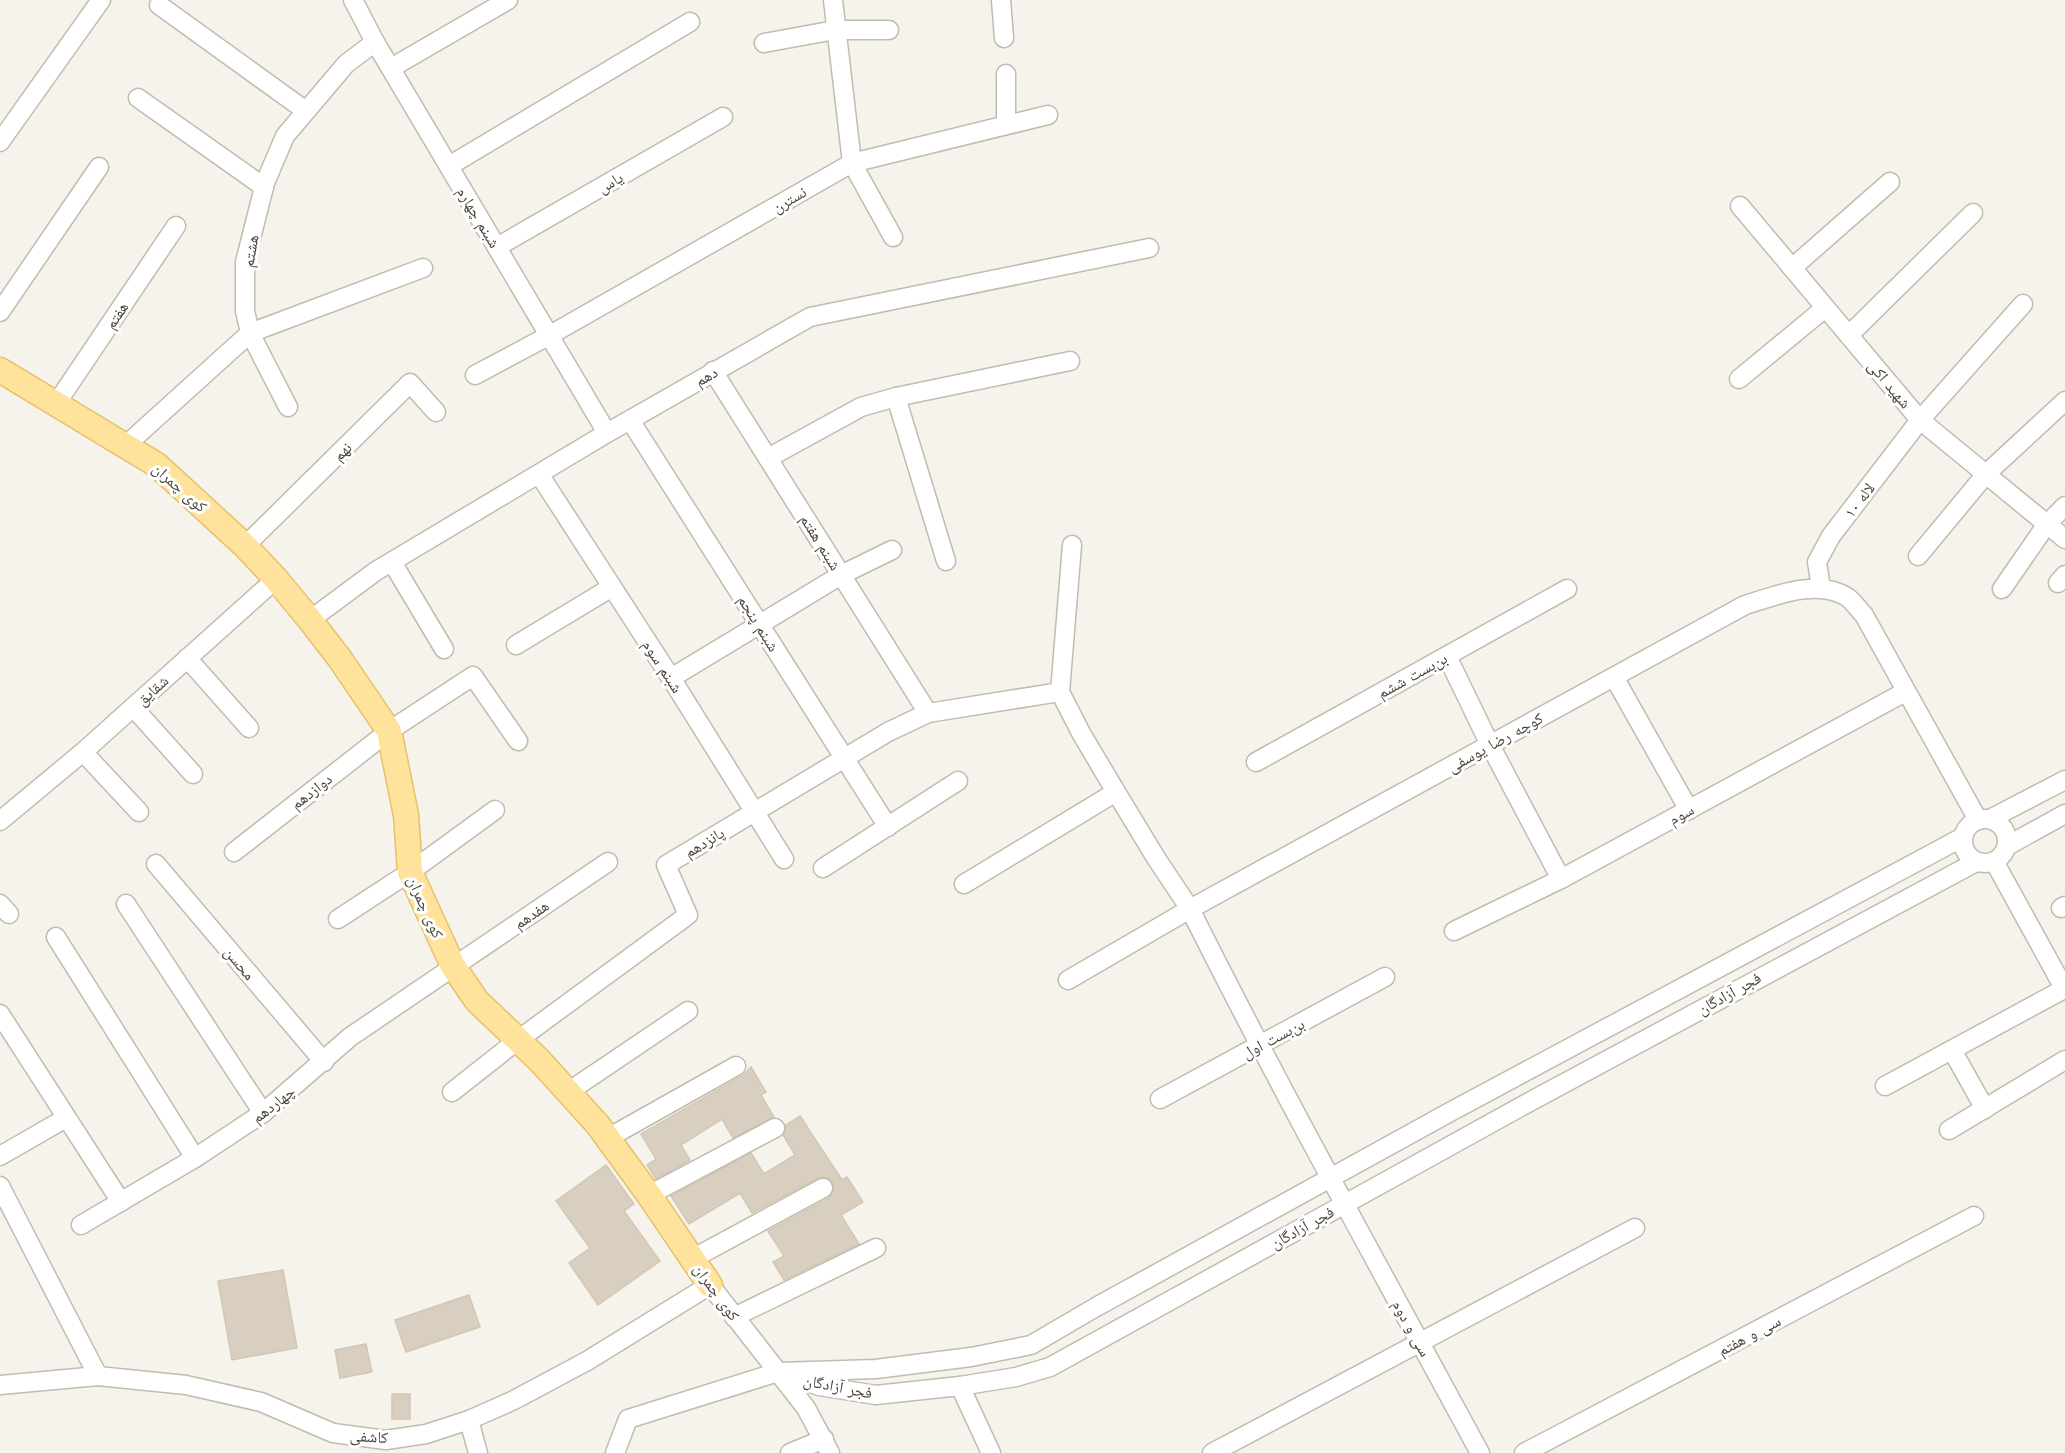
<svg xmlns="http://www.w3.org/2000/svg" width="2065" height="1453" viewBox="0 0 2065 1453" font-family="'Work Sans','Noto Naskh Arabic',sans-serif">
<style>
.building{fill:#d8cfc1;stroke:#d3c7b4;stroke-width:1.5}
.lines{fill:none;stroke-linecap:round;stroke-linejoin:round}
.minor-casing{stroke:#c2bbae;stroke-width:21}
.major-casing{stroke:#e6c16a;stroke-width:27}
.minor{stroke:#fff;stroke-width:18}
.major{stroke:#ffe39c;stroke-width:24}
.labels{text-anchor:middle;stroke-width:6;stroke-linejoin:round;paint-order:stroke}
.street-label{font-size:16px;fill:#4b4439;stroke:#fff}
</style>
<rect width="100%" height="100%" fill="#f6f3ec"/>
<!-- building -->
<g class="building">
<polygon points="751,1067 766,1092 761,1095 774,1117 733,1138 722,1119 681,1145 690,1160 656,1179 647,1165 656,1159 641,1134 742,1076"/>
<polygon points="800,1116 842,1180 847,1177 863,1202 841,1215 859,1244 784,1280 773,1262 784,1256 768,1231 829,1198 834,1189 833,1183 829,1179 824,1177 818,1178 752,1213 740,1193 689,1224 671,1196 751,1153 764,1174 795,1155 783,1135 786,1125"/>
<polygon points="606,1165 634,1204 624,1211 660,1261 598,1305 569,1263 590,1248 556,1201"/>
<polygon points="283,1270 297,1348 232,1360 218,1281"/>
<polygon points="469,1295 480,1327 406,1352 395,1320"/>
<polygon points="366,1344 372,1372 340,1378 335,1350"/>
<rect x="392" y="1394" width="18" height="25"/>
</g>
<g class="lines">
<defs>
<g id="minor">
<polyline points="353,0 375,42 607,433"/>
<polyline points="833,0 852,163 893,237"/>
<polyline points="1001,0 1004,38"/>
<polyline points="159,5 306,111"/>
<polyline points="764,43 835,30 889,30"/>
<polyline points="391,68 508,0"/>
<polyline points="1006,74 1006,125"/>
<polyline points="138,98 264,187"/>
<polyline points="0,142 101,0"/>
<polyline points="449,166 690,22"/>
<polyline points="1740,206 1920,420 2065,539"/>
<polyline points="497,247 723,117"/>
<polyline points="1792,268 1890,182"/>
<polyline points="0,312 99,167"/>
<polyline points="1849,335 1973,213"/>
<polyline points="713,371 928,713"/>
<polyline points="475,375 550,335 852,163 1048,115"/>
<polyline points="1739,379 1825,308"/>
<polyline points="896,397 946,561"/>
<polyline points="56,404 176,226"/>
<polyline points="288,407 250,333 423,268"/>
<polyline points="630,420 888,827"/>
<polyline points="125,446 250,333 245,311 245,262 265,183 285,136 346,64 375,42"/>
<polyline points="768,458 861,407 896,397 1070,361"/>
<polyline points="539,474 671,678 784,859"/>
<polyline points="245,546 410,383 436,412"/>
<polyline points="1918,556 1986,474 2065,401"/>
<polyline points="392,562 444,649"/>
<polyline points="2058,583 2065,575"/>
<polyline points="1821,588 1817,562 1831,536 1920,420 2023,304"/>
<polyline points="2002,589 2047,524 2065,506"/>
<polyline points="310,620 376,571 607,433 810,317 1149,248"/>
<polyline points="516,645 612,587"/>
<polyline points="1447,656 1490,745 1561,879"/>
<polyline points="187,658 249,728"/>
<polyline points="1614,677 1689,810"/>
<polyline points="671,678 841,575 892,550"/>
<polyline points="133,707 193,774"/>
<polyline points="83,752 139,812"/>
<polyline points="1256,762 1567,589"/>
<circle cx="1985" cy="841" r="22"/>
<polyline points="1990,819 2065,780"/>
<polyline points="0,821 83,752 276,579"/>
<polyline points="2007,846 2065,814"/>
<polyline points="234,852 389,731 473,676 518,741"/>
<polyline points="1994,861 2065,990"/>
<polyline points="156,864 324,1062"/>
<polyline points="823,868 958,781"/>
<polyline points="964,884 1116,792"/>
<polyline points="0,904 9,914"/>
<polyline points="126,904 263,1113"/>
<polyline points="2061,908 2065,906"/>
<polyline points="338,919 410,872 495,810"/>
<polyline points="1454,931 1561,879 1905,692"/>
<polyline points="56,937 195,1158"/>
<polyline points="1068,980 1190,909 1156,858 1116,792 1081,733 1060,692 1072,545"/>
<polyline points="0,1014 121,1202"/>
<polyline points="1952,1050 1985,1109"/>
<polyline points="1885,1086 2064,989"/>
<polyline points="452,1092 518,1040 688,915 666,865 888,732 928,713 1060,692"/>
<polyline points="568,1092 688,1011"/>
<polyline points="1160,1099 1385,977"/>
<polyline points="1949,1130 2065,1060"/>
<polyline points="608,1138 736,1066"/>
<polyline points="0,1156 66,1118"/>
<polyline points="0,1186 98,1376"/>
<polyline points="649,1195 775,1128"/>
<polyline points="81,1225 195,1158 263,1113 350,1037 608,862"/>
<polyline points="692,1259 823,1188"/>
<polyline points="734,1317 876,1248"/>
<polyline points="786,1374 819,1386 876,1395 960,1386 1016,1377 1050,1367 1533,1100 1976,862"/>
<polyline points="0,1385 98,1376 186,1385 261,1402 333,1433 386,1440 426,1434 469,1420 514,1400 587,1361 710,1285 806,1408 830,1453"/>
<polyline points="960,1386 991,1453"/>
<polyline points="469,1420 478,1453"/>
<polyline points="615,1453 628,1419 778,1372 876,1369 971,1357 1031,1345 1096,1307 1450,1112 1963,837"/>
<polyline points="790,1453 824,1439"/>
<polyline points="1212,1453 1635,1228"/>
<path d="M1480,1453C1382,1272 1282,1093 1190,909L1745,605C1775,596 1818,578 1847,597C1853,601 1859,610 1864,615L1978,820"/>
<polyline points="1524,1453 1974,1216"/>
</g>
<polyline id="major" points="0,370 157,465 245,546 276,579 310,620 340,659 389,731 406,815 410,872 453,966 477,1001 539,1060 598,1125 649,1195 710,1285"/>
</defs>
<!-- minor casing -->
<use href="#minor" class="minor-casing"/>
<!-- major casing -->
<use href="#major" class="major-casing"/>
<!-- minor -->
<use href="#minor" class="minor"/>
<!-- major -->
<use href="#major" class="major"/>
</g>
<g class="labels">
<!-- street labels -->
<g class="street-label">
<text transform="translate(610 182) rotate(-30)" y="6">یاس</text>
<text transform="translate(789 199) rotate(-30)" y="6">نسترن</text>
<text transform="translate(479 217) rotate(59)" y="6">شبنم چهارم</text>
<text transform="translate(250 251) rotate(-80)" y="6">هشتم</text>
<text transform="translate(116 315) rotate(-56)" y="6">هفتم</text>
<text transform="translate(706 376) rotate(-30)" y="6">دهم</text>
<text transform="translate(1890 384) rotate(50)" y="6">شهید اکی</text>
<text transform="translate(342 451) rotate(-45)" y="6">نهم</text>
<text transform="translate(180 487) rotate(41)" y="6">کوی چمران</text>
<text transform="translate(1859 500) rotate(-53)" y="6">لاله ۱۰</text>
<text transform="translate(821 542) rotate(58)" y="6">شبنم هفتم</text>
<text transform="translate(759 623) rotate(58)" y="6">شبنم پنجم</text>
<text transform="translate(663 666) rotate(57)" y="6">شبنم سوم</text>
<text transform="translate(1412 675) rotate(-29)" y="6">بن‌بست ششم</text>
<text transform="translate(152 690) rotate(-42)" y="6">شقایق</text>
<text transform="translate(1495 742) rotate(-29)" y="6">کوچه رضا یوسفی</text>
<text transform="translate(311 791) rotate(-38)" y="6">دوازدهم</text>
<text transform="translate(1681 814) rotate(-29)" y="6">سوم</text>
<text transform="translate(704 842) rotate(-31)" y="6">پانزدهم</text>
<text transform="translate(426 907) rotate(66)" y="6">کوی چمران</text>
<text transform="translate(531 914) rotate(-34)" y="6">هفدهم</text>
<text transform="translate(240 963) rotate(50)" y="6">محسن</text>
<text transform="translate(1729 993) rotate(-29)" y="6">فجر آزادگان</text>
<text transform="translate(1273 1038) rotate(-28)" y="6">بن‌بست اول</text>
<text transform="translate(273 1104) rotate(-38)" y="6">چهاردهم</text>
<text transform="translate(1302 1227) rotate(-29)" y="6">فجر آزادگان</text>
<text transform="translate(717 1292) rotate(54)" y="6">کوی چمران</text>
<text transform="translate(1412 1328) rotate(61)" y="6">سی و دوم</text>
<text transform="translate(1749 1335) rotate(-28)" y="6">سی و هفتم</text>
<text transform="translate(838 1386) rotate(11)" y="6">فجر آزادگان</text>
<text transform="translate(369 1436) rotate(4)" y="6">کاشفی</text>
</g>
</g>
</svg>
